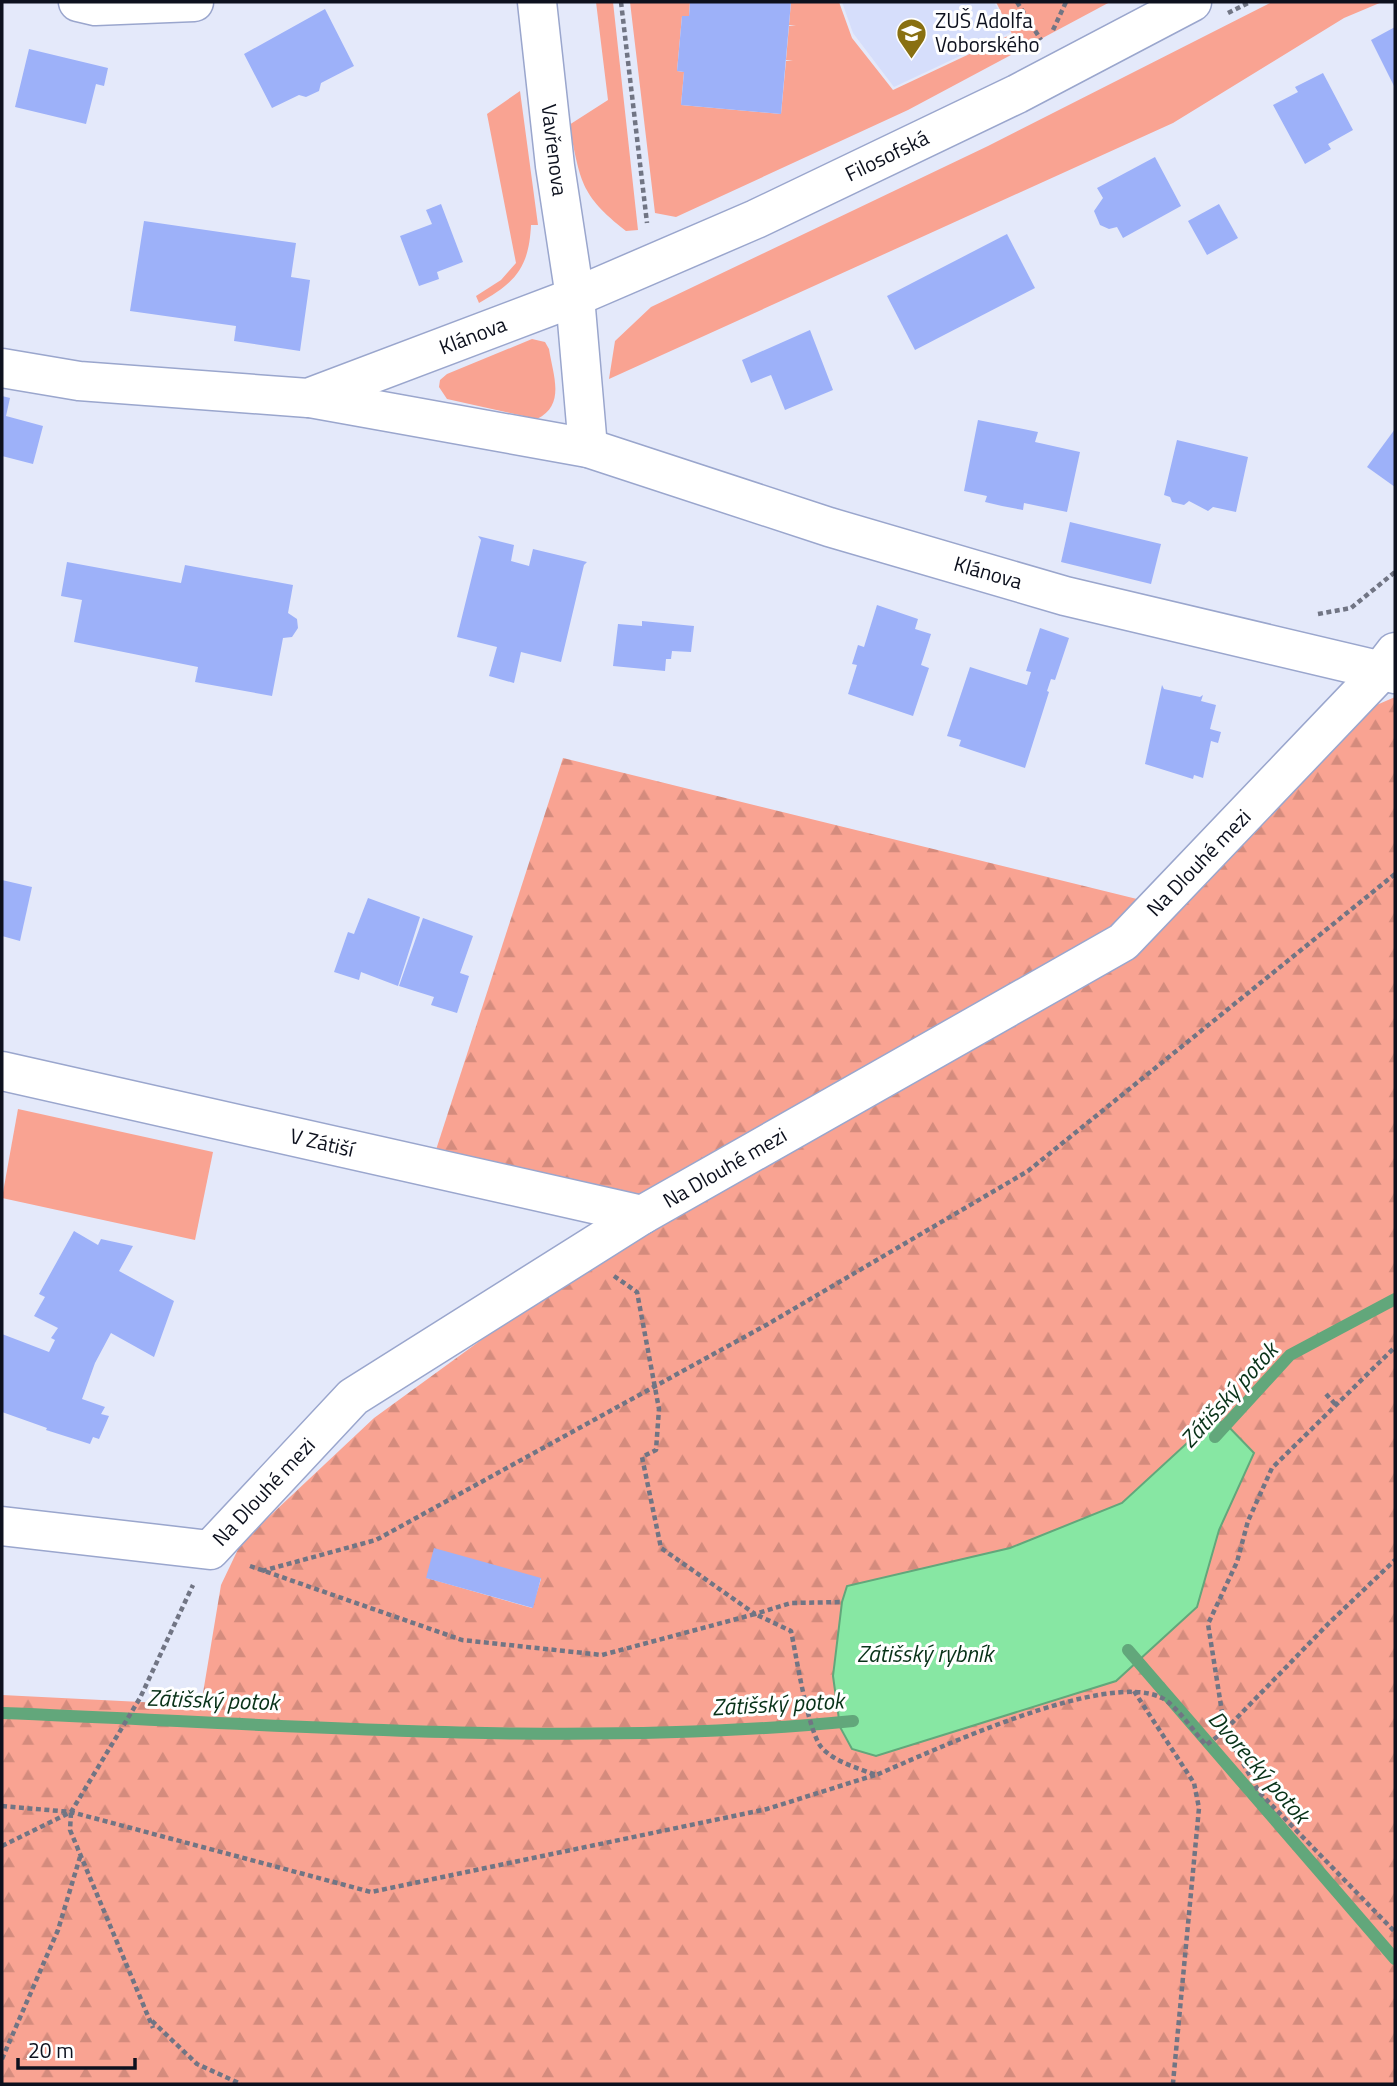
<svg xmlns="http://www.w3.org/2000/svg" width="1397" height="2086" viewBox="0 0 1397 2086" font-family="'Titillium Web',sans-serif">
<style>
.built{fill:#d6defb}
.grass{fill:#f9a392}
.forest{fill:url(#forest-firs);fill-rule:evenodd}
.water{fill:#87e7a3;stroke:#62a77b;stroke-width:2}
.lines{fill:none;stroke-linecap:round;stroke-linejoin:round}
.stream{stroke:#62a77b;stroke-width:12}
.building{fill:#9db1f9}
.minor-casing{stroke:#9aa6cd;stroke-width:41}
.path{stroke:#717584;stroke-width:4.5;stroke-dasharray:5 3.5;stroke-linecap:butt}
.minor{stroke:#fff;stroke-width:38}
.labels{text-anchor:middle;stroke-width:6;stroke-linejoin:round;paint-order:stroke}
.poi-label{font-size:21px;fill:#0d111e;stroke:#fff;text-anchor:start}
.street-label{font-size:21px;fill:#0d111e;stroke:#fff}
.water-label{font-size:23px;font-style:italic;fill:#083218;stroke:#fff}
</style>
<defs>
<pattern id="forest-firs" width="22" height="20" patternUnits="userSpaceOnUse" patternTransform="scale(1.75)"><rect width="22" height="20" fill="#f9a392"/><path d="M5 1l3.5 6h-7zM16 11l3.5 6h-7z" fill="#d48b7d"/></pattern>
</defs>
<rect width="100%" height="100%" fill="#e4e9fa"/>
<!-- built -->
<polygon class="built" points="842,2 994,2 1011,32 894,87 853,33"/>
<!-- grass -->
<g class="grass">
<path d="M596,2H613L638,230L626,231C579,194 581,181 569,125L608,100Z"/>
<polygon points="630,2 690,2 689,16 682,16 677,71 684,72 681,105 781,114 786,61 793,61 786,60 789,26 796,26 789,25 791,2 839,2 852,38 893,90 1012,34 996,2 1110,2 908,110 676,217 655,213"/>
<polygon points="1272,2 1382,2 1344,18 1173,123 609,379 615,341 651,307 988,146"/>
<path d="M520,91L538,225H531C529,268 515,283 479,303L476,296L501,280L516,263L487,114Z"/>
<path d="M532,339L545,342L549,349C553,375 566,405 537,419L447,399L439,387L440,380L447,374Z"/>
<polygon points="18,1109 213,1152 195,1240 2,1198"/>
</g>
<!-- forest -->
<g class="forest">
<path d="M1395,697V2084H2V1695L201,1705L221,1585L241,1543L374,1418L521,1311L806,1139L1138,951L1358,713ZM1211,1421L1254,1453L1219,1530L1197,1607L876,1756L852,1749C848,1742 841,1733 840,1724C835,1694 838,1615 847,1586L1010,1548L1122,1503ZM427,1578H541V1579L532,1608Z"/>
<polygon points="563,758 1141,900 1105,933 636,1197 434,1156"/>
</g>
<!-- water -->
<polygon class="water" points="1211,1421 1225,1423 1254,1453 1219,1530 1197,1607 1116,1681 876,1756 852,1749 840,1727 833,1676 842,1602 847,1586 1010,1548 1122,1503"/>
<g class="lines">
<!-- stream -->
<g class="stream">
<polyline points="1215,1437 1290,1355 1395,1299"/>
<polyline points="1128,1650 1395,1959"/>
<path d="M2,1713C284,1724 571,1749 853,1721"/>
</g>
</g>
<!-- building -->
<g class="building">
<polygon points="690,2 791,2 781,114 681,105 684,72 677,71 682,16 689,16"/>
<polygon points="325,9 354,66 321,83 319,91 306,97 299,95 272,108 244,54"/>
<polygon points="1395,27 1395,88 1371,40"/>
<polygon points="29,49 108,68 104,86 96,84 86,124 15,107"/>
<polygon points="1323,73 1353,130 1328,144 1331,149 1305,164 1273,105 1298,92 1295,87"/>
<polygon points="1155,157 1181,206 1123,238 1117,227 1109,229 1100,225 1094,211 1103,198 1097,188"/>
<polygon points="441,204 463,262 437,272 439,279 419,286 400,236 432,224 426,210"/>
<polygon points="1219,204 1238,238 1207,255 1188,221"/>
<polygon points="144,221 296,243 291,277 310,280 300,351 234,341 236,326 130,311"/>
<polygon points="1007,234 1035,288 915,350 887,296"/>
<polygon points="810,330 833,390 785,410 771,375 751,383 742,360"/>
<polygon points="2,396 10,398 6,416 43,426 33,464 2,456"/>
<polygon points="978,420 1038,432 1035,442 1080,452 1067,512 1024,503 1023,510 1002,506 985,502 987,496 964,491"/>
<polygon points="1395,429 1395,487 1367,467"/>
<polygon points="1177,440 1248,457 1236,512 1213,507 1208,511 1189,501 1184,505 1172,502 1170,497 1164,495"/>
<polygon points="1070,522 1161,544 1151,584 1061,562"/>
<polygon points="478,536 514,545 511,561 529,566 533,549 587,562 584,565 561,662 521,652 514,683 489,676 497,647 457,637 481,540"/>
<polygon points="67,562 181,583 185,565 293,585 288,613 297,619 298,628 292,637 283,638 272,696 195,682 198,667 74,642 82,600 61,596"/>
<polygon points="877,605 918,619 915,629 931,634 921,665 929,668 913,716 848,694 857,665 852,664 858,645 864,647"/>
<polygon points="642,621 694,626 691,652 672,651 671,659 666,659 665,671 613,666 618,624 642,626"/>
<polygon points="1040,628 1069,638 1055,680 1051,679 1047,691 1049,692 1025,768 959,746 961,740 947,736 970,667 1027,685 1031,672 1026,671"/>
<polygon points="1162,685 1164,689 1200,697 1203,695 1201,701 1216,705 1210,729 1221,732 1218,743 1211,741 1203,778 1194,775 1193,779 1145,764"/>
<polygon points="2,880 32,887 20,941 2,936"/>
<polygon points="368,898 420,917 398,986 361,972 359,980 334,972 348,932 354,934"/>
<polygon points="423,918 473,936 460,973 469,976 457,1013 431,1005 434,997 399,986"/>
<polygon points="74,1231 98,1245 101,1239 133,1246 119,1271 174,1301 154,1357 111,1333 95,1363 82,1399 105,1407 101,1414 109,1416 99,1439 93,1437 90,1444 46,1430 47,1428 2,1412 2,1334 49,1352 55,1340 51,1338 58,1328 34,1316 45,1297 39,1294"/>
<polygon points="434,1548 541,1578 533,1608 426,1578"/>
</g>
<g class="lines">
<defs>
<g id="minor">
<polyline points="78,2 95,6 194,2"/>
<polyline points="537,2 555,166 575,297 588,448"/>
<polyline points="2,368 79,381 308,398 575,297 756,219 1017,94 1192,2"/>
<polyline points="310,398 588,448 829,527 1065,596 1395,674"/>
<polyline points="2,1071 642,1215"/>
<polyline points="2,1526 210,1550 353,1397 642,1215 1123,942 1375,678 1395,652"/>
</g>
</defs>
<!-- minor casing -->
<use href="#minor" class="minor-casing"/>
<!-- path -->
<g class="path">
<polyline points="621,2 647,223"/>
<polyline points="1017,2 1041,40"/>
<polyline points="1228,13 1250,2"/>
<polyline points="1053,30 1066,2"/>
<polyline points="1318,614 1351,608 1395,572"/>
<polyline points="614,1276 637,1292 659,1409 656,1450 642,1457 661,1548 755,1614 791,1603 842,1602"/>
<polyline points="1326,1394 1336,1405"/>
<path d="M250,1566L462,1640L602,1655L755,1614L791,1631C796,1654 808,1733 822,1748C835,1762 858,1768 876,1775C933,1751 1106,1669 1162,1698C1175,1704 1195,1733 1206,1745L1225,1731L1259,1792L1395,1932"/>
<polyline points="262,1571 376,1540 768,1324 1028,1171 1395,874"/>
<polyline points="1134,1691 1194,1783 1199,1808 1173,2083 1169,2084"/>
<polyline points="1225,1730 1329,1623 1395,1560"/>
<polyline points="1225,1731 1208,1624 1237,1562 1248,1521 1272,1468 1395,1347"/>
<polyline points="2,1806 71,1812 371,1892 767,1809 875,1775"/>
<polyline points="71,1813 70,1830 153,2028"/>
<polyline points="2,1846 71,1812 140,1698 193,1585"/>
<polyline points="152,2021 197,2064 241,2084"/>
<polyline points="2,2059 58,1930 80,1857"/>
</g>
<!-- minor -->
<use href="#minor" class="minor"/>
</g>
<!-- icons -->
<defs>
<symbol id="school-pin" viewBox="-11 -11 22 30"><path d="M0 17L-7.5 6A9.5 9.5 0 1 1 7.5 6Z" fill="#897011" stroke="#fff"/><path d="M0-5L7-2L0 1L-7-2ZM-4 1L0 2.5L4 1V4Q0 6-4 4Z" fill="#fff"/></symbol>
</defs>
<g fill-rule="evenodd">
<use href="#school-pin" x="894" y="16" width="35" height="47"/>
</g>
<g class="labels">
<!-- poi labels -->
<g class="poi-label">
<text x="935" y="28">ZUŠ Adolfa<tspan x="935" dy="24">Voborského</tspan></text>
</g>
<!-- street labels -->
<g class="street-label">
<text transform="translate(554 150) rotate(83)" y="7">Vavřenova</text>
<text transform="translate(887 156) rotate(-26)" y="7">Filosofská</text>
<text transform="translate(473 336) rotate(-21)" y="7">Klánova</text>
<text transform="translate(988 573) rotate(16)" y="7">Klánova</text>
<text transform="translate(1199 863) rotate(-46)" y="7">Na Dlouhé mezi</text>
<text transform="translate(322 1143) rotate(13)" y="7">V Zátiší</text>
<text transform="translate(725 1168) rotate(-30)" y="7">Na Dlouhé mezi</text>
<text transform="translate(264 1492) rotate(-47)" y="7">Na Dlouhé mezi</text>
</g>
<!-- water labels -->
<g class="water-label">
<text transform="translate(1229 1395) rotate(-48)" y="8">Zátišský potok</text>
<text x="925" y="1662">Zátišský rybník</text>
<text transform="translate(213 1700) rotate(2)" y="8">Zátišský potok</text>
<text transform="translate(778 1704) rotate(-3)" y="8">Zátišský potok</text>
<text transform="translate(1259 1767) rotate(49)" y="8">Dvorecký potok</text>
</g>
</g>
<!-- border -->
<rect width="1397" height="2086" fill="none" stroke="#0d111e" stroke-width="7"/>
<!-- scale -->
<path d="M18 2058v10h117v-10" fill="none" stroke="#0d111e" stroke-width="3.5"/>
<text x="28" y="2058" font-size="21" fill="#0d111e" stroke="#ffffff" stroke-width="5" paint-order="stroke">20 m</text>
</svg>
